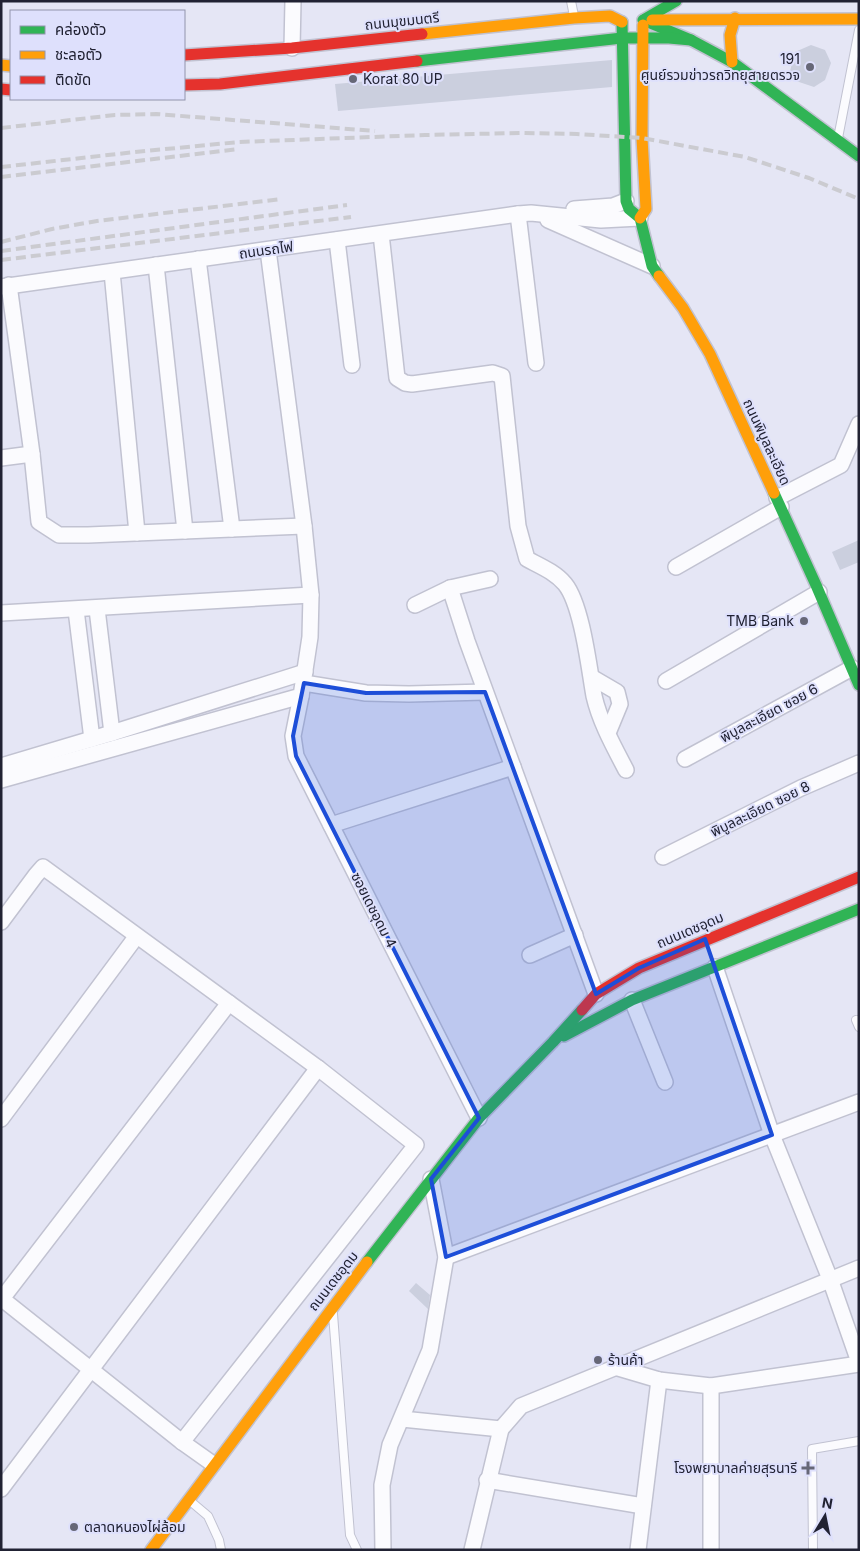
<svg xmlns="http://www.w3.org/2000/svg" width="860" height="1551" viewBox="0 0 860 1551" font-family="Inter,'Noto Sans Thai',sans-serif">
<style>
.building{fill:#cbcfde}
.lines{fill:none;stroke-linecap:round;stroke-linejoin:round}
.lane-casing{stroke:#c1c2d1;stroke-width:10}
.street-casing{stroke:#c1c2d1;stroke-width:18}
.fast-casing{stroke:#c1c2d1;stroke-width:14}
.slow-casing{stroke:#c1c2d1;stroke-width:14}
.jam-casing{stroke:#c1c2d1;stroke-width:14}
.lane{stroke:#fbfbfe;stroke-width:8}
.street{stroke:#fbfbfe;stroke-width:15}
.fast{stroke:#30b455;stroke-width:11}
.slow{stroke:#ff9f0a;stroke-width:11}
.jam{stroke:#e5322d;stroke-width:11}
.rail{stroke:#cbcbd0;stroke-width:4;stroke-dasharray:10 5;stroke-linecap:butt}
.marked{fill:#1d4ed8;fill-opacity:0.2;stroke:#1d4ed8;stroke-width:4;stroke-linejoin:round}
.poi-dot{fill:#666777;stroke:#dee0fc;stroke-width:2}
.labels{text-anchor:middle;stroke-width:4;stroke-linejoin:round;paint-order:stroke}
.street-label{font-size:14px;fill:#212233;stroke:#dee0fc}
.poi-label{font-size:14px;fill:#212233;stroke:#dee0fc;text-anchor:end}
</style>
<rect width="100%" height="100%" fill="#e5e6f5"/>
<!-- building -->
<g class="building">
<polygon points="811,45 825,50 831,63 825,80 814,87 796,81 790,71 795,52"/>
<polygon points="612,60 612,87 338,111 335,84"/>
<polygon points="859,540 859,562 840,570 832,552"/>
<polygon points="416,1283 430,1295 428,1309 409,1291"/>
</g>
<g class="lines">
<defs>
<g id="lane">
<polyline points="571,1 574,16"/>
<polyline points="838,138 859,30"/>
<polyline points="856,1020 859,1027"/>
<polyline points="333,1314 350,1535 357,1550"/>
<polyline points="189,1500 208,1516 219,1540 221,1550"/>
<polyline points="813,1550 812,1449 859,1441"/>
</g>
<g id="street">
<polyline points="292,48 293,1"/>
<polyline points="574,209 613,206 626,201"/>
<polyline points="518,214 536,363"/>
<polyline points="548,220 652,266"/>
<path d="M381,234L397,378L405,383L412,384L493,373L502,376L518,526L527,559C540,566 555,572 565,584C582,605 589,668 594,696C600,722 614,747 626,770"/>
<polyline points="337,240 352,365"/>
<polyline points="198,259 232,529"/>
<polyline points="156,265 185,531"/>
<polyline points="112,272 137,533"/>
<polyline points="9,285 32,454 39,522 59,535 88,535 304,526"/>
<polyline points="1,287 518,214 531,213 601,220 640,218"/>
<polyline points="1,458 32,454"/>
<polyline points="777,498 841,465 859,424"/>
<polyline points="676,567 781,507"/>
<polyline points="450,588 467,641 596,994"/>
<polyline points="415,605 450,588 490,579"/>
<polyline points="97,609 112,733"/>
<polyline points="76,610 92,739"/>
<polyline points="1,613 311,595"/>
<polyline points="593,678 617,692 620,704 608,733"/>
<polyline points="666,681 819,592"/>
<polyline points="304,683 366,693 409,694 485,692"/>
<polyline points="301,696 293,736 296,756 479,1118"/>
<polyline points="685,759 852,668"/>
<polyline points="1,766 112,733 305,672"/>
<polyline points="1,780 301,696 310,637 311,595 304,526 268,250"/>
<polyline points="331,825 513,767"/>
<polyline points="663,857 801,788 859,763"/>
<polyline points="1,922 36,875 43,867 318,1068 416,1145 182,1442"/>
<polyline points="530,955 575,935"/>
<polyline points="715,967 772,1135 830,1279 859,1362"/>
<polyline points="632,1000 665,1082"/>
<polyline points="1,1119 136,937"/>
<polyline points="446,1257 859,1102"/>
<polyline points="1,1298 182,1442 213,1464"/>
<polyline points="1,1300 229,1003"/>
<polyline points="615,1367 659,1380 711,1386 859,1364"/>
<polyline points="402,1419 501,1429 521,1406 859,1268"/>
<polyline points="487,1480 643,1506"/>
<polyline points="1,1489 318,1068"/>
<polyline points="383,1550 382,1485 390,1445 430,1350 446,1257 431,1179"/>
<polyline points="472,1550 501,1429"/>
<polyline points="638,1550 659,1380"/>
<polyline points="711,1550 711,1386"/>
</g>
<g id="fast">
<polyline points="645,19 676,1"/>
<polyline points="643,20 691,40 732,62 859,156"/>
<polyline points="622,22 626,201 629,209 640,218 652,266 659,276"/>
<polyline points="417,61 622,38 669,38 691,40"/>
<polyline points="774,493 816,585 859,685"/>
<polyline points="564,1036 632,1000 859,909"/>
<polyline points="367,1262 479,1118 553,1042 582,1010"/>
</g>
<g id="slow">
<polyline points="652,20 859,19"/>
<polyline points="422,34 574,18 610,16 622,22"/>
<polyline points="732,62 730,35 735,18"/>
<polyline points="1,65 11,66"/>
<polyline points="640,218 646,209 642,138 643,25"/>
<polyline points="659,276 683,308 710,354 774,493"/>
<polyline points="151,1550 367,1262"/>
</g>
<g id="jam">
<polyline points="184,55 292,48 422,34"/>
<polyline points="184,85 220,84 417,61"/>
<polyline points="1,89 11,90"/>
<polyline points="582,1010 596,994 639,968 859,877"/>
</g>
</defs>
<!-- lane casing -->
<use href="#lane" class="lane-casing"/>
<!-- street casing -->
<use href="#street" class="street-casing"/>
<!-- fast casing -->
<use href="#fast" class="fast-casing"/>
<!-- slow casing -->
<use href="#slow" class="slow-casing"/>
<!-- jam casing -->
<use href="#jam" class="jam-casing"/>
<!-- lane -->
<use href="#lane" class="lane"/>
<!-- street -->
<use href="#street" class="street"/>
<!-- fast -->
<use href="#fast" class="fast"/>
<!-- slow -->
<use href="#slow" class="slow"/>
<!-- jam -->
<use href="#jam" class="jam"/>
<!-- rail -->
<g class="rail">
<polyline points="1,128 115,115 156,114 375,131"/>
<polyline points="1,167 135,152 239,142 425,135 520,133 577,134 642,138 745,157 809,178 859,199"/>
<polyline points="1,177 239,149"/>
<polyline points="1,242 52,229 97,221 282,199"/>
<polyline points="1,251 347,205"/>
<polyline points="1,260 351,217"/>
</g>
</g>
<!-- marked area -->
<path class="marked" d="M304,683L366,693L485,692L596,994L639,968L705,939L772,1135L446,1257L431,1179L479,1118L296,756L293,736Z"/>
<!-- markers -->
<g class="poi-dot">
<circle cx="810" cy="67" r="5"/>
<circle cx="353" cy="79" r="5"/>
<circle cx="804" cy="621" r="5"/>
<circle cx="598" cy="1360" r="5"/>
<path d="M805.5 1460.5h5v5h5v5h-5v5h-5v-5h-5v-5h5z"/>
<circle cx="74" cy="1527" r="5"/>
</g>
<g class="labels">
<!-- street labels -->
<g class="street-label">
<text transform="translate(402 21) rotate(-6)" y="5">ถนนมุขมนตรี</text>
<text transform="translate(266 250) rotate(-8)" y="5">ถนนรถไฟ</text>
<text transform="translate(767 442) rotate(65)" y="5">ถนนพิบูลละเอียด</text>
<text transform="translate(769 713) rotate(-28)" y="5">พิบูลละเอียด ซอย 6</text>
<text transform="translate(760 809) rotate(-26)" y="5">พิบูลละเอียด ซอย 8</text>
<text transform="translate(374 910) rotate(63)" y="5">ซอยเดชอุดม 4</text>
<text transform="translate(690 930) rotate(-23)" y="5">ถนนเดชอุดม</text>
<text transform="translate(333 1281) rotate(-52)" y="5">ถนนเดชอุดม</text>
</g>
<!-- poi labels -->
<g class="poi-label">
<text x="800" y="64">191<tspan x="800" dy="16">ศูนย์รวมข่าวรถวิทยุสายตรวจ</tspan></text>
<text x="363" y="84" text-anchor="start">Korat 80 UP</text>
<text x="794" y="626">TMB Bank</text>
<text x="608" y="1365" text-anchor="start">ร้านค้า</text>
<text x="797" y="1473">โรงพยาบาลค่ายสุรนารี</text>
<text x="84" y="1532" text-anchor="start">ตลาดหนองไผ่ล้อม</text>
</g>
</g>
<!-- border -->
<rect width="860" height="1551" fill="none" stroke="#212233" stroke-width="5"/>
<!-- legend -->
<rect x="10" y="10" width="175" height="90" fill="#dee0fc" stroke="#9294ac"/>
<rect x="20" y="26" width="25" height="8" fill="#30b455" stroke="#9294ac"/>
<text x="55" y="35" font-size="15" fill="#212233">คล่องตัว</text>
<rect x="20" y="51" width="25" height="8" fill="#ff9f0a" stroke="#9294ac"/>
<text x="55" y="60" font-size="15" fill="#212233">ชะลอตัว</text>
<rect x="20" y="76" width="25" height="8" fill="#e5322d" stroke="#9294ac"/>
<text x="55" y="85" font-size="15" fill="#212233">ติดขัด</text>
<!-- north arrow -->
<g transform="translate(825 1516) rotate(10)" stroke="#dee0fc" stroke-width="4" paint-order="stroke">
<path d="M0-4L9 19L0 12L-9 19Z" fill="#212233"/>
<text y="-8" font-size="14" font-weight="bold" text-anchor="middle" fill="#212233">N</text>
</g>
</svg>
